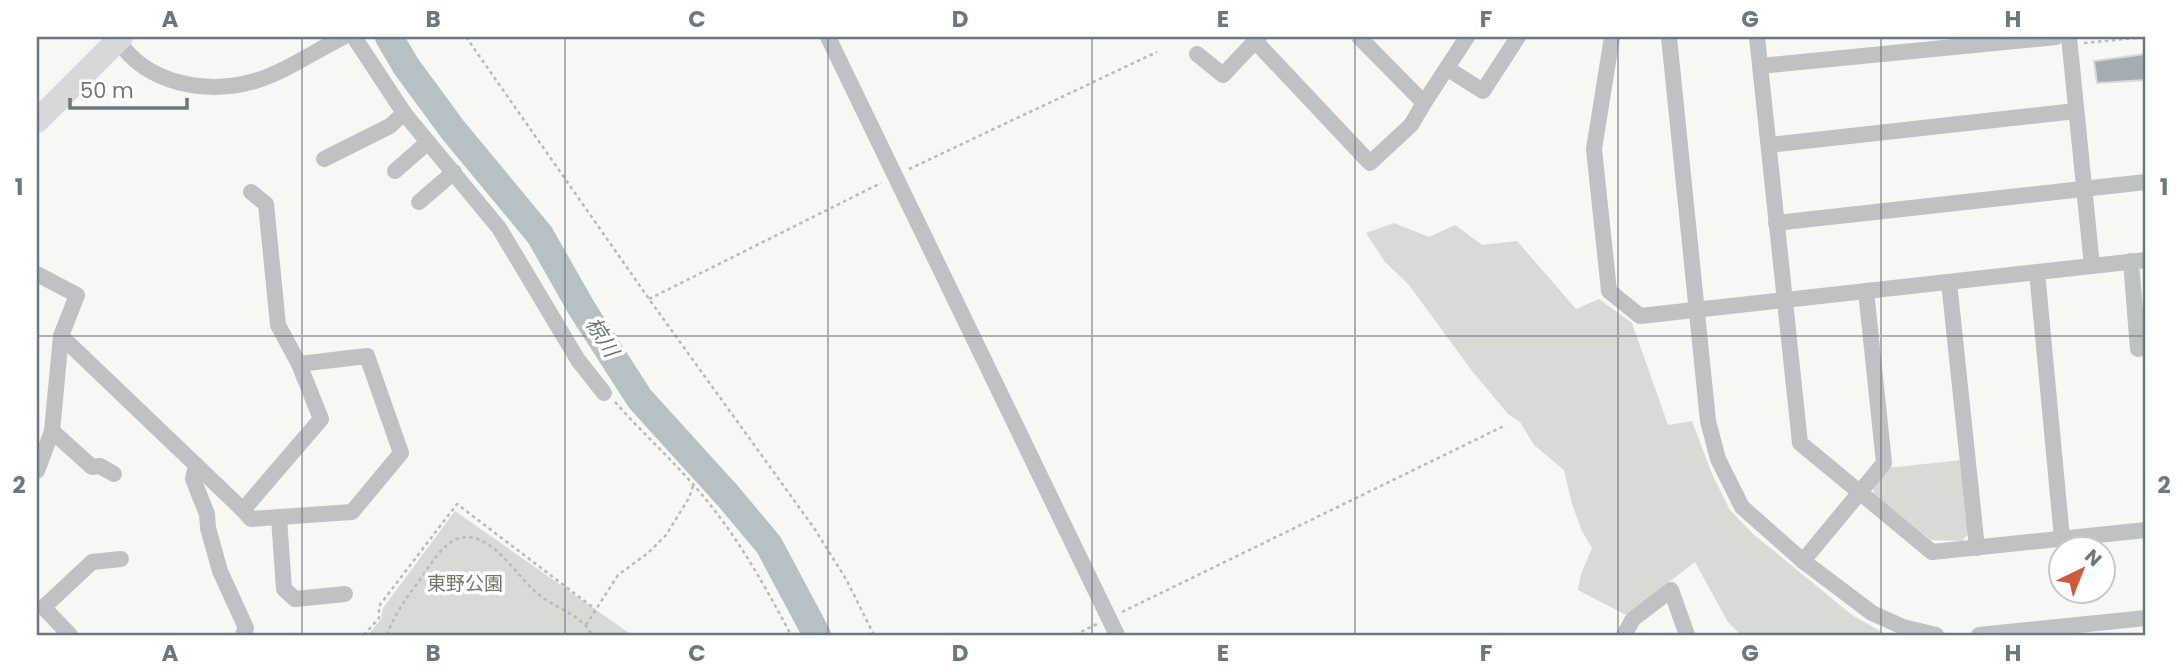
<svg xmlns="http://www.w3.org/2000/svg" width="2183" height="672" viewBox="0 0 2183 672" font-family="Poppins,'Noto Sans JP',sans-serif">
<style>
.green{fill:#d7dbd4}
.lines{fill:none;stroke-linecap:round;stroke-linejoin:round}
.river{stroke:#b5c1c4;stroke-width:28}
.building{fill:#a6adb2;stroke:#d8d8d7;stroke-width:2}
.path{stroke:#b8bbbd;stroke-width:2.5;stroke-dasharray:3.5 3.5;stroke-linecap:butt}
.minor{stroke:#bec2c5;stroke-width:16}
.trunk{stroke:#d5d9dc;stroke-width:24}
.grid{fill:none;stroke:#697882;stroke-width:2;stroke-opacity:0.55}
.labels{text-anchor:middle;stroke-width:7;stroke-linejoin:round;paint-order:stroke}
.park-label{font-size:19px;fill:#6c7a67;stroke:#fff}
.water-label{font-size:21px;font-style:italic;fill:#65787e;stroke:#fff}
.neatline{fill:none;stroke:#697882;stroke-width:2.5}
.grid-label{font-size:23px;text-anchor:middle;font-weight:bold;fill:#697882}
</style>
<rect width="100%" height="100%" fill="#f7f7f4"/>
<!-- green -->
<g class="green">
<polygon points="1394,223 1429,237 1455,225 1482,245 1517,241 1576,309 1599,299 1632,323 1668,425 1692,421 1712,474 1730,510 1753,534 1852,615 1887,635 1741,635 1728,622 1695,562 1626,615 1578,590 1581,574 1592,548 1582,531 1572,504 1564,470 1534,445 1520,422 1508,414 1472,371 1409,285 1385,262 1366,233"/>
<polygon points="1962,460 1968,534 1962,541 1931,540 1874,495 1872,484 1887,468"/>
<polygon points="455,511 632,635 368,635 381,619 383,608"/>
</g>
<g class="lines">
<!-- river -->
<polyline class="river" points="389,37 406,66 453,130 540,235 582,309 640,399 728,496 769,545 817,635"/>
</g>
<!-- building -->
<polygon class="building" points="2146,54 2146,80 2097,83 2094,61"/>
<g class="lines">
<!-- path -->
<g class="path">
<polyline points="466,37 649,299 814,528 846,579 874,635"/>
<polyline points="2084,43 2146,37"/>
<polyline points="909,169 1157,52"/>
<polyline points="649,299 881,183"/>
<path d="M615,402C643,434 676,463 703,496C739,539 765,586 791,635"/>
<polyline points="1122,612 1506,425"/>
<polyline points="586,625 618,575 648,553 666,535 689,498 693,486"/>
<polyline points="364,635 379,618 379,606 457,504 595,609"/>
<path d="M387,635C394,616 404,601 416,585C433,563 450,523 484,542C506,554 519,578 538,594C556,609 580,613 592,635"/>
<polyline points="1075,635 1097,624"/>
</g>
<!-- minor -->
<g class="minor">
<polyline points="354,37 404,113 499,228 578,360 604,393"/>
<polyline points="828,37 1117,635"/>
<polyline points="1359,37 1424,103 1467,37"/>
<polyline points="1612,37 1594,149 1609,291 1640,316 2146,260"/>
<polyline points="1669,37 1708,421 1718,459 1742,507 1803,561 1872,613 1903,627 1936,635"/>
<polyline points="1757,37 1800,443 1932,552 2146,530"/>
<polyline points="2069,37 2092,266"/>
<path d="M118,40C146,84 206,95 255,81C285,72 315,51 343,37"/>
<polyline points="1255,41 1370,163 1411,125 1424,103"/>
<polyline points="1197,54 1223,75 1259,37"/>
<polyline points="1760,66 2056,37"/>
<polyline points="1448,69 1483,91 1518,37"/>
<polyline points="1769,145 2076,111"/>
<polyline points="324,159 390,126 404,113"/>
<polyline points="395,171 428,142"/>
<polyline points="419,202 454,172"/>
<polyline points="1776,223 2146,182"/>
<polyline points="2131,261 2138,349"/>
<polyline points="2037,272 2062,538"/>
<polyline points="37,274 77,295 61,336 243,510 321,419 299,364 278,325 266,204 251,192"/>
<polyline points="1949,282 1977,548"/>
<polyline points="61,336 52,431 92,467 100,466 114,474"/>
<polyline points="196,465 193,479 207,514 208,528 220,571 246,628 243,635"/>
<polyline points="37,471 52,431"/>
<polyline points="243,510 251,519 352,512 401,453 367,356 299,364"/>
<polyline points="279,518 284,589 295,599 345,594"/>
<polyline points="1803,561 1884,463 1866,291"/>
<polyline points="45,606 92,562 121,559"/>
<polyline points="45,609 70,635"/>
<polyline points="1624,635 1633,619 1671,590 1687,635"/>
<polyline points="1979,635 2146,618"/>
</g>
<!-- trunk -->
<polyline class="trunk" points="37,121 121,37"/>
</g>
<!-- grid -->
<path class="grid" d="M302,37V635M565,37V635M828,37V635M1092,37V635M1355,37V635M1618,37V635M1881,37V635M37,336H2146"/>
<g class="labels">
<!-- park labels -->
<g class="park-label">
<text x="465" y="590">東野公園</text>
</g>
<!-- water labels -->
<g class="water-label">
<text transform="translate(602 337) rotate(58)" y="7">椋川</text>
</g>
</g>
<!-- border -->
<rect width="2183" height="672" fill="none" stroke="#ffffff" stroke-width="77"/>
<!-- north arrow -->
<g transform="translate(2082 570) rotate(43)"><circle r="33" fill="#ffffff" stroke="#c3c9cd" stroke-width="2"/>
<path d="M0-5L12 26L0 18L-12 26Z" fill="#d0583b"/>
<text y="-10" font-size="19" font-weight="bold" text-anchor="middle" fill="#697882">N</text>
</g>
<!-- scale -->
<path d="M70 98v10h117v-10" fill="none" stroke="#697882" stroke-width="3.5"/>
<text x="80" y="98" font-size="21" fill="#697882" stroke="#ffffff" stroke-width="5" paint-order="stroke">50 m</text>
<rect x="38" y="38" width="2106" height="596" class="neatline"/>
<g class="grid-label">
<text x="170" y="27">A</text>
<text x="433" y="27">B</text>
<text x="697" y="27">C</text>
<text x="960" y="27">D</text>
<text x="1223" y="27">E</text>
<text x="1486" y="27">F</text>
<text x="1750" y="27">G</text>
<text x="2013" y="27">H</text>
<text x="19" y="195">1</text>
<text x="2164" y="195">1</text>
<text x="19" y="493">2</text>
<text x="2164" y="493">2</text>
<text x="170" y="661">A</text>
<text x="433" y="661">B</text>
<text x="697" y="661">C</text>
<text x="960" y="661">D</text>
<text x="1223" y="661">E</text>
<text x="1486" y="661">F</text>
<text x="1750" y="661">G</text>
<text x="2013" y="661">H</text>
</g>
</svg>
